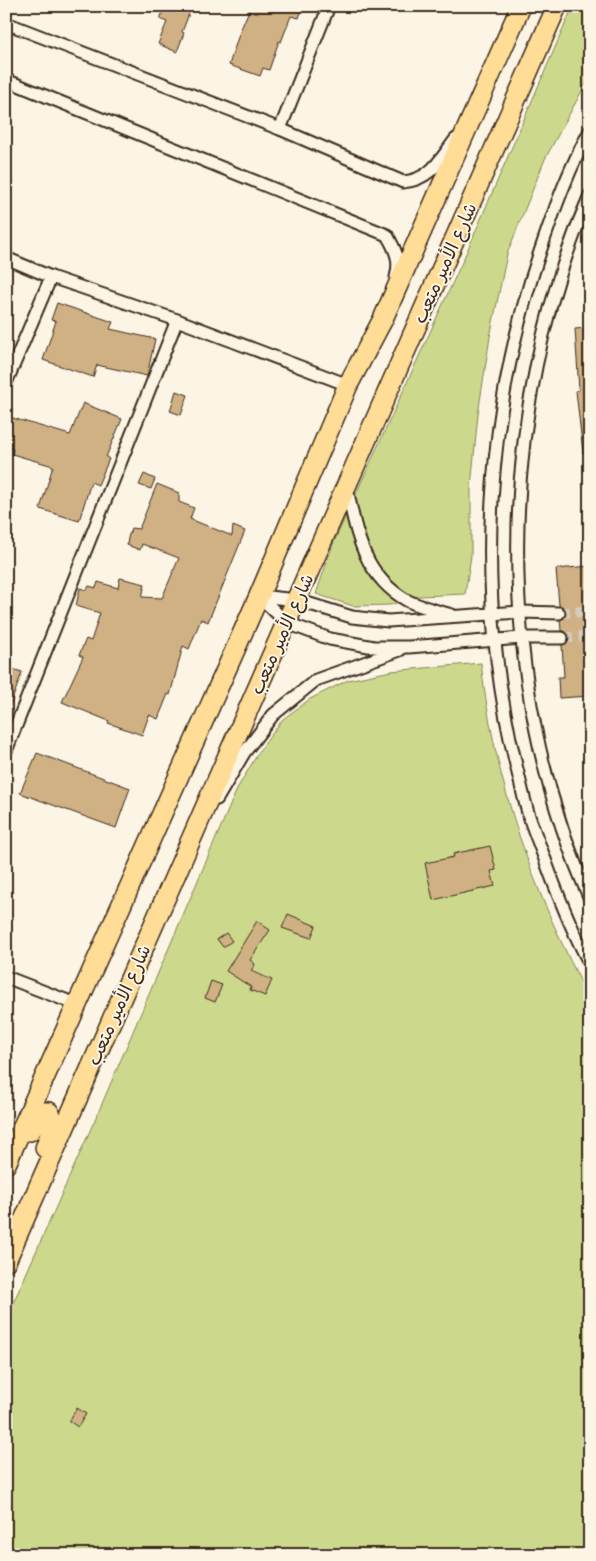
<svg xmlns="http://www.w3.org/2000/svg" width="596" height="1561" viewBox="0 0 596 1561" font-family="Mynerve,'Playpen Sans Arabic',sans-serif">
<style>
.green{fill:#ccd98c;stroke:#848255}
.building{fill:#cfb183;stroke:#3b2a1e}
.lines{fill:none;stroke-linecap:round;stroke-linejoin:round}
.minor-tunnel{stroke:#d5ccbd;stroke-width:11;stroke-dasharray:11 5.5;stroke-linecap:butt}
.minor-casing{stroke:#3b2a1e;stroke-width:15}
.primary-casing{stroke:#3b2a1e;stroke-width:22}
.minor{stroke:#fcf5e5;stroke-width:11}
.primary{stroke:#ffdd96;stroke-width:19}
.labels{text-anchor:middle;stroke-width:4;stroke-linejoin:round;paint-order:stroke}
.street-label{font-size:18px;fill:#3b2a1e;stroke:#fcf5e5}
</style>
<rect width="100%" height="100%" fill="#fcf5e5"/>
<filter id="ink" filterUnits="userSpaceOnUse"><feTurbulence type="fractalNoise" baseFrequency=".02" numOctaves="2"/><feDisplacementMap in="SourceGraphic" scale="10" xChannelSelector="R" yChannelSelector="G"/><feConvolveMatrix kernelMatrix="1 2 1 2 8 2 1 2 1" color-interpolation-filters="sRGB"/></filter>
<g filter="url(#ink)">
<!-- green -->
<g class="green">
<polygon points="573,6 590,6 590,76 545,159 507,254 490,337 478,414 471,487 471,556 465,594 419,596 390,605 353,606 316,594 333,544 464,258"/>
<path d="M481,663C494,781 534,895 590,999V1555H6V1319L101,1106L238,787L260,750L283,719L310,699L348,680L391,671Z"/>
</g>
<!-- building -->
<g class="building">
<polygon points="165,6 192,6 182,32 184,33 177,52 158,44 167,22 160,19"/>
<polygon points="251,6 303,6 299,18 291,16 281,42 279,41 269,70 263,68 260,76 229,65 240,31"/>
<polygon points="57,303 113,322 110,329 155,339 147,376 97,365 93,377 43,360 56,321 51,320"/>
<polygon points="587,328 590,371 590,453 583,453 576,391 579,390 575,329"/>
<polygon points="176,391 188,395 181,415 170,411"/>
<polygon points="83,403 122,419 106,457 109,459 98,485 91,482 79,521 40,509 53,466 12,454 13,449 6,446 6,416 70,435"/>
<polygon points="144,474 155,479 151,489 139,485"/>
<polygon points="157,484 179,493 179,502 194,508 190,519 232,536 233,526 245,531 208,622 201,619 189,649 183,646 170,695 168,694 158,719 149,715 142,735 108,723 109,721 62,702 83,657 79,655 86,639 91,641 100,613 76,606 80,588 87,590 89,586 96,588 98,582 118,588 120,578 145,584 142,597 162,598 179,558 142,544 140,550 127,545 128,538 131,528 139,529"/>
<polygon points="590,566 590,696 559,698 558,677 564,677 562,645 568,642 569,638 566,632 561,630 560,620 565,617 566,613 563,607 559,605 556,569"/>
<polygon points="6,667 22,672 8,712 6,712"/>
<polygon points="37,753 130,788 116,828 20,793"/>
<polygon points="490,846 496,870 491,871 495,886 433,900 425,863 454,857 453,854"/>
<polygon points="288,914 316,926 311,938 282,928"/>
<polygon points="257,921 270,930 250,960 255,964 251,971 272,980 265,996 250,990 251,987 226,971"/>
<polygon points="226,933 232,941 223,947 217,939"/>
<polygon points="211,981 222,985 215,1002 205,998"/>
<polygon points="77,1408 86,1414 78,1427 69,1421"/>
</g>
<g class="lines">
<!-- minor-tunnel -->
<g class="minor-tunnel">
<polyline points="559,613 590,611"/>
<polyline points="562,638 590,636"/>
</g>
<defs>
<g id="minor">
<path d="M6,23L280,129L403,182C431,180 440,159 456,139"/>
<path d="M6,80L387,235C395,249 401,260 396,277"/>
<polyline points="280,129 329,6"/>
<path d="M590,131C570,166 556,205 543,243C484,412 474,596 517,769C521,785 524,800 529,816C534,832 541,848 547,865C559,898 573,933 590,964"/>
<path d="M590,195C495,413 492,681 590,899"/>
<polyline points="6,258 51,277 177,320 348,385"/>
<polyline points="6,383 51,277"/>
<path d="M347,488C356,533 364,577 408,601C421,607 438,611 452,615"/>
<polyline points="259,596 287,623 330,639 374,647 409,647 522,638 562,638"/>
<polyline points="259,596 297,600 352,617 388,621 520,612 559,613"/>
<polyline points="6,751 177,320"/>
<polyline points="217,799 244,753 273,715 316,680 400,650"/>
<polyline points="6,977 78,1005"/>
</g>
<g id="primary">
<polyline points="30,1131 44,1112 49,1112 53,1119 51,1132 45,1148"/>
<polyline points="6,1164 259,596 348,385 383,319 521,6"/>
<polyline points="6,1261 557,6"/>
</g>
</defs>
<!-- minor casing -->
<use href="#minor" class="minor-casing"/>
<!-- primary casing -->
<use href="#primary" class="primary-casing"/>
<!-- minor -->
<use href="#minor" class="minor"/>
<!-- primary -->
<use href="#primary" class="primary"/>
</g>
</g>
<g class="labels">
<!-- street labels -->
<g class="street-label">
<text transform="translate(445 263) rotate(-66)" y="6">شارع الأمير متعب</text>
<text transform="translate(282 634) rotate(-66)" y="6">شارع الأمير متعب</text>
<text transform="translate(119 1005) rotate(-66)" y="6">شارع الأمير متعب</text>
</g>
</g>
<!-- margin -->
<rect width="596" height="1561" fill="none" stroke="#fcf5e5" stroke-width="25"/>
<rect x="12" y="12" width="571" height="1536" fill="none" stroke="#3b2a1e" stroke-width="2" filter="url(#ink)"/>
</svg>
